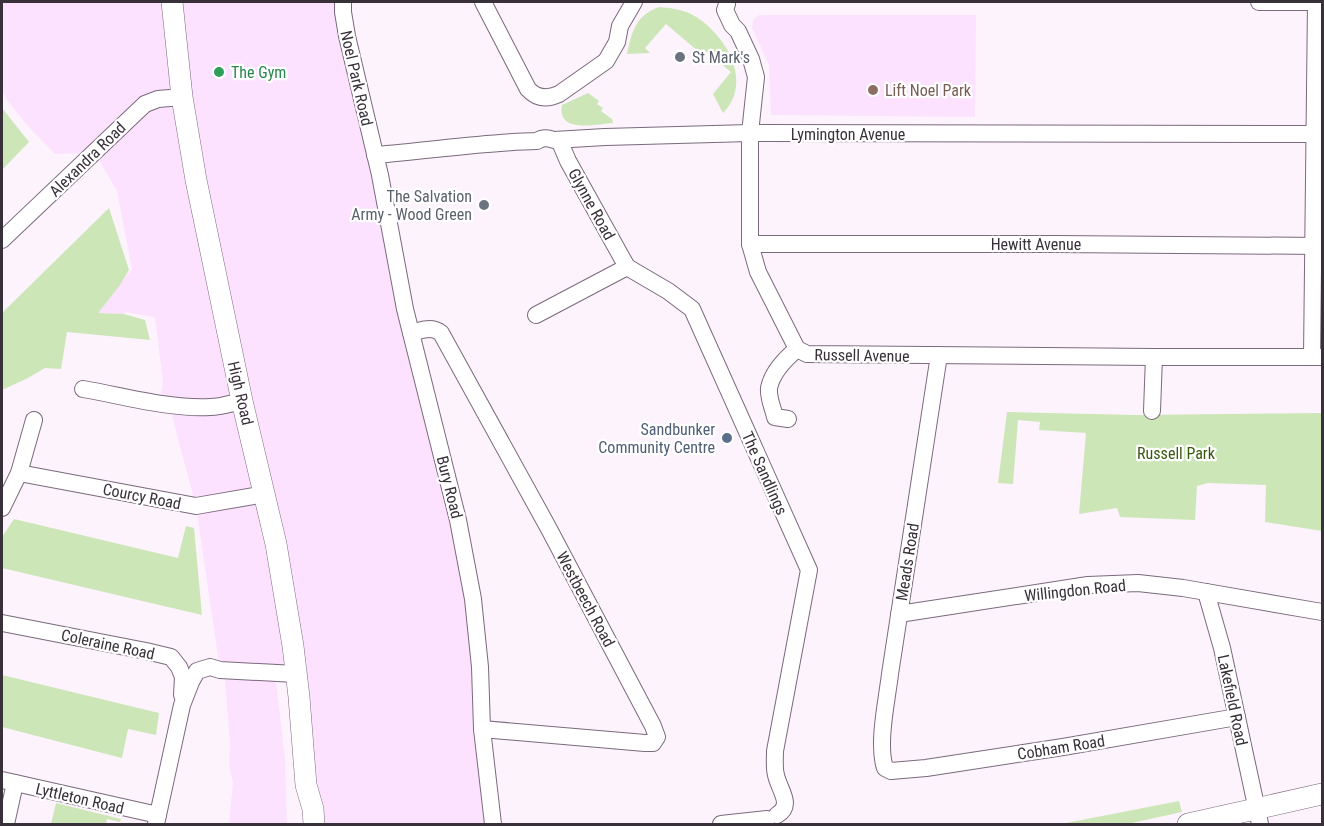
<svg xmlns="http://www.w3.org/2000/svg" width="1324" height="826" viewBox="0 0 1324 826" font-family="'Roboto Condensed',sans-serif">
<style>
.built{fill:#fce2ff}
.green{fill:#cde6b7}
.lines{fill:none;stroke-linecap:round;stroke-linejoin:round}
.minor-casing{stroke:#7b697d;stroke-width:18}
.major-casing{stroke:#7b697d;stroke-width:22}
.minor{stroke:#fff;stroke-width:16}
.major{stroke:#fff;stroke-width:21}
.worship-dot{fill:#6b7280;stroke:#fff;stroke-width:2}
.leisure-dot{fill:#2e9e5b;stroke:#fff;stroke-width:2}
.education-dot{fill:#8d6e63;stroke:#fff;stroke-width:2}
.service-dot{fill:#5c6f8a;stroke:#fff;stroke-width:2}
.labels{text-anchor:middle;stroke-width:4.5;stroke-linejoin:round;paint-order:stroke}
.worship-label{font-size:16px;fill:#5b616d;stroke:#fff;text-anchor:start}
.leisure-label{font-size:16px;fill:#27864d;stroke:#fff;text-anchor:start}
.street-label{font-size:16px;fill:#383139;stroke:#fff}
.education-label{font-size:16px;fill:#785e54;stroke:#fff;text-anchor:start}
.service-label{font-size:16px;fill:#4e5e75;stroke:#fff;text-anchor:end}
.park-label{font-size:16px;fill:#38580d;stroke:#fff}
</style>
<rect width="100%" height="100%" fill="#fcf3fc"/>
<!-- built -->
<g class="built">
<polygon points="2,2 343,2 458,520 493,824 322,824 304,673 220,670 196,506 169,405 160,403 163,383 155,317 125,312 124,314 97,313 132,269 117,191 95,153 55,154 26,124 7,100 2,91"/>
<polygon points="759,15 976,15 975,117 771,115 769,65 752,28 753,20"/>
<polygon points="225,679 276,680 285,760 287,824 229,824 233,783 229,765 230,745"/>
</g>
<!-- green -->
<g class="green">
<path d="M659,7C670,8 680,9 691,14C724,31 755,82 723,113L713,94L731,72L703,49L699,52L666,24L645,48L650,53L627,54C632,32 635,16 659,7Z"/>
<path d="M588,93L599,101L597,104L603,108L601,111L612,119L613,123C595,124 557,134 562,105Z"/>
<polygon points="2,108 29,142 2,170"/>
<polygon points="109,208 129,270 120,285 98,313 124,314 145,320 150,340 67,332 61,369 45,368 28,378 2,390 2,313"/>
<polygon points="1007,412 1136,415 1322,413 1322,531 1265,522 1266,485 1208,483 1197,486 1195,520 1120,517 1117,508 1079,514 1086,433 1039,430 1040,422 1018,420 1013,484 998,483"/>
<polygon points="14,519 178,558 186,526 194,528 202,615 2,568 2,537"/>
<polygon points="2,675 159,713 156,735 128,729 122,758 2,727"/>
<polygon points="1179,801 1182,812 1127,824 1061,824"/>
<polygon points="56,803 121,819 120,822 107,819 106,824 51,824"/>
</g>
<g class="lines">
<defs>
<g id="minor">
<polyline points="343,2 343,12 347,36 380,175 405,309 458,520 473,599 480,667 482,729 493,824"/>
<path d="M483,2L528,89C537,99 548,99 559,94L606,61L617,42L620,26L634,2"/>
<polyline points="1259,2 1322,2"/>
<polyline points="727,4 725,10 732,25 738,31 751,59 756,77 750,133 750,244 758,272 797,349 807,354 1154,357 1322,357"/>
<polyline points="559,140 568,161 627,267"/>
<path d="M375,155C429,151 483,142 537,141C543,137 548,138 554,140L605,137L750,133L1322,134"/>
<polyline points="2,240 145,104 158,99 182,97"/>
<polyline points="750,244 1055,244 1322,246"/>
<path d="M627,267L668,291L692,309L809,570L775,751C775,759 774,768 776,775C779,790 794,805 777,815"/>
<polyline points="536,315 627,267"/>
<path d="M411,333C421,330 432,326 441,333L549,529L653,726L657,737L653,743H645L482,729"/>
<path d="M939,355L890,674C887,700 877,744 885,768L891,771L926,768L1063,747L1237,717"/>
<polyline points="1312,357 1316,2"/>
<path d="M83,389C124,396 168,409 210,407C221,407 232,403 242,401"/>
<polyline points="1152,411 1154,357"/>
<path d="M788,419L775,417C773,408 768,398 769,388C772,373 785,359 797,349"/>
<polyline points="19,473 196,506 265,494"/>
<polyline points="2,508 19,473 34,420"/>
<polyline points="1206,592 1222,648 1260,824"/>
<polyline points="899,614 1088,585 1138,583 1183,588 1322,612"/>
<polyline points="2,623 146,651 171,657 179,667 183,677 182,695"/>
<polyline points="2,780 158,815"/>
<polyline points="6,824 15,783"/>
<polyline points="156,824 182,705 191,682 197,671 210,667 220,670 296,674"/>
<polyline points="721,824 767,819"/>
</g>
<g id="major">
<polyline points="172,2 182,97 196,180 242,401 276,544 293,646 299,697 306,785 313,809 314,824"/>
<polyline points="1188,824 1322,794"/>
</g>
</defs>
<!-- minor casing -->
<use href="#minor" class="minor-casing"/>
<!-- major casing -->
<use href="#major" class="major-casing"/>
<!-- minor -->
<use href="#minor" class="minor"/>
<!-- major -->
<use href="#major" class="major"/>
</g>
<!-- markers -->
<g class="worship-dot">
<circle cx="680" cy="57" r="6"/>
<circle cx="484" cy="205" r="6"/>
</g>
<circle class="leisure-dot" cx="219" cy="72" r="6"/>
<circle class="education-dot" cx="873" cy="90" r="6"/>
<circle class="service-dot" cx="727" cy="438" r="6"/>
<g class="labels">
<!-- worship labels -->
<g class="worship-label">
<text x="692" y="63">St Mark's</text>
<text x="472" y="202" text-anchor="end">The Salvation<tspan x="472" dy="18">Army - Wood Green</tspan></text>
</g>
<!-- leisure labels -->
<g class="leisure-label">
<text x="231" y="78">The Gym</text>
</g>
<!-- street labels -->
<g class="street-label">
<text transform="translate(357 78) rotate(77)" y="6">Noel Park Road</text>
<text x="848" y="140">Lymington Avenue</text>
<text transform="translate(87 159) rotate(-44)" y="6">Alexandra Road</text>
<text transform="translate(592 204) rotate(61)" y="6">Glynne Road</text>
<text x="1036" y="250">Hewitt Avenue</text>
<text transform="translate(862 355) rotate(1)" y="6">Russell Avenue</text>
<text transform="translate(241 393) rotate(77)" y="6">High Road</text>
<text transform="translate(765 473) rotate(66)" y="6">The Sandlings</text>
<text transform="translate(450 487) rotate(76)" y="6">Bury Road</text>
<text transform="translate(142 496) rotate(11)" y="6">Courcy Road</text>
<text transform="translate(907 562) rotate(-81)" y="6">Meads Road</text>
<text transform="translate(1075 590) rotate(-6)" y="6">Willingdon Road</text>
<text transform="translate(586 599) rotate(62)" y="6">Westbeech Road</text>
<text transform="translate(108 644) rotate(12)" y="6">Coleraine Road</text>
<text transform="translate(1233 700) rotate(78)" y="6">Lakefield Road</text>
<text transform="translate(1061 747) rotate(-9)" y="6">Cobham Road</text>
<text transform="translate(80 798) rotate(13)" y="6">Lyttleton Road</text>
</g>
<!-- education labels -->
<g class="education-label">
<text x="885" y="96">Lift Noel Park</text>
</g>
<!-- service labels -->
<g class="service-label">
<text x="715" y="435">Sandbunker<tspan x="715" dy="18">Community Centre</tspan></text>
</g>
<!-- park labels -->
<g class="park-label">
<text x="1176" y="459">Russell Park</text>
</g>
</g>
<!-- border -->
<rect width="1324" height="826" fill="none" stroke="#383139" stroke-width="6"/>
</svg>
